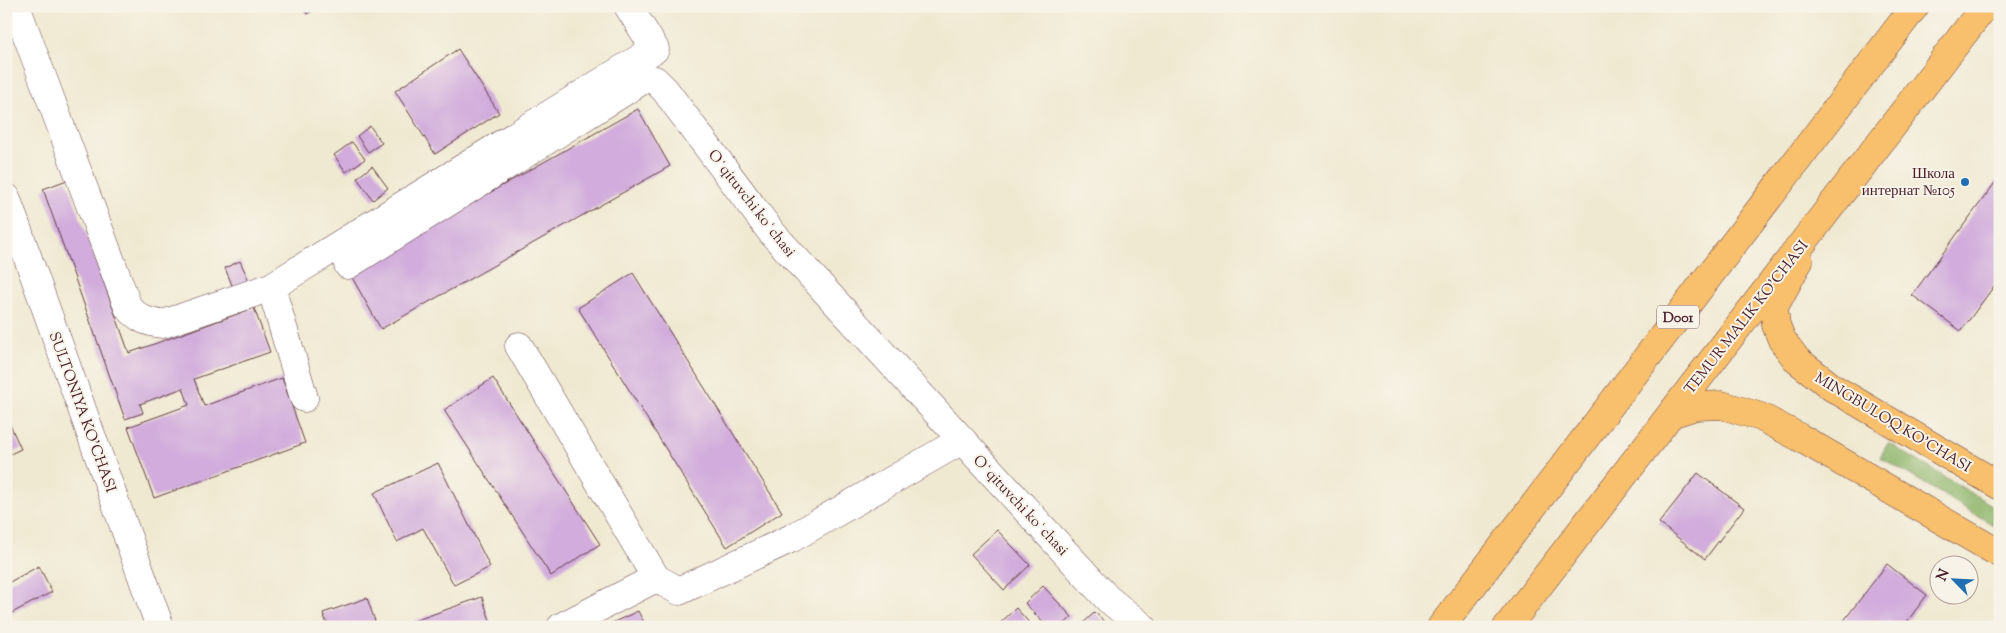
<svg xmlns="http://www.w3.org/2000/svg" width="2006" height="633" viewBox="0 0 2006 633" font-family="'Sorts Mill Goudy',serif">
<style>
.forest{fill:#8eb56a;stroke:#6c6a4a}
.building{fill:#d1acdc}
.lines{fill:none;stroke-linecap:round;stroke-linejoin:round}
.minor-casing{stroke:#633d44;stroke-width:29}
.major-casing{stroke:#633d44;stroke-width:29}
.highway-casing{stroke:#633d44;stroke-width:29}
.minor{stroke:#fff;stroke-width:28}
.major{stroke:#f8bf6c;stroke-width:28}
.highway{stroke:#f8bf6c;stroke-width:28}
.poi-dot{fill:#1f6fb2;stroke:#f7f3e8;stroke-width:2}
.labels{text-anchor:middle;stroke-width:4;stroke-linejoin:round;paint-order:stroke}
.shield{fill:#f7f3e8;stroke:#7e5f64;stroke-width:1}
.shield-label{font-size:14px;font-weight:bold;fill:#4a1f2b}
.poi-label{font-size:15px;fill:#4a1f2b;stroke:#f7f3e8;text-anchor:end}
.street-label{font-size:15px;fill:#4a1f2b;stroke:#f7f3e8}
</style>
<rect width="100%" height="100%" fill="#f7f3e8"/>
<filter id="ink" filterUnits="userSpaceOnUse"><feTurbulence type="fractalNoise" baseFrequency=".02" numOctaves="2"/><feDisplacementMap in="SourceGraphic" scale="10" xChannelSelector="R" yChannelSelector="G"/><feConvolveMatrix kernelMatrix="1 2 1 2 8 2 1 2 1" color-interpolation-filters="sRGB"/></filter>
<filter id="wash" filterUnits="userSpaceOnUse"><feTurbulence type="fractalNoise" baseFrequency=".0096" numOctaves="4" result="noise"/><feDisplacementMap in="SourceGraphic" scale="20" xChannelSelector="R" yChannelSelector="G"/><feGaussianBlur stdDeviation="1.12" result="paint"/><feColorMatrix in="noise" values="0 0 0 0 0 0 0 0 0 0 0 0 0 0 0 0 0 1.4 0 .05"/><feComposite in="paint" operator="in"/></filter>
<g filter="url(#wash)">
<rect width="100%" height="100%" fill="#f0e9d2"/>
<!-- forest -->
<polygon class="forest" points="1888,443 2000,510 2000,529 1880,457"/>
<g id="blocks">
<!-- building -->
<g class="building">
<polygon points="302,6 320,6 307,14"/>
<polygon points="458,49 499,113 435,154 395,91"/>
<polygon points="638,109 670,166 381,329 349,272"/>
<polygon points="370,126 382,143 368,152 357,136"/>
<polygon points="352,142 365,159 346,172 334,155"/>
<polygon points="372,166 388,188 373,200 357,178"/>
<polygon points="2000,176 2000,278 1961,331 1912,295"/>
<polygon points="67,180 129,353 254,308 270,352 194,379 204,406 282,378 305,443 154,498 128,427 189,405 183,388 140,404 143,413 125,419 43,189"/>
<polygon points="240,261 250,283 234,290 225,268"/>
<polygon points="633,273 782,512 727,547 578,308"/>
<polygon points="493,378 600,544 551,576 444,410"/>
<polygon points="6,416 21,449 6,456"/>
<polygon points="438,463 490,567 454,585 423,528 397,542 374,493"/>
<polygon points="1698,473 1744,508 1705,559 1659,523"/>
<polygon points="997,530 1030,565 1004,590 971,554"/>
<polygon points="1887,564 1927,595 1903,627 1839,627"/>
<polygon points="39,566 52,592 8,615 6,612 6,584"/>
<polygon points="1043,586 1072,617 1061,627 1047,627 1025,603"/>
<polygon points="482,597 492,626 413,627 411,622"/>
<polygon points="367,598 377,627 328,627 323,613"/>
<polygon points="1016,608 1033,627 996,627"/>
<polygon points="638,611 646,627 603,627"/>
<polygon points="1095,612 1109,627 1079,627"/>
</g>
</g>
</g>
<g filter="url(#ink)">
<use href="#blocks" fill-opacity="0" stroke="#633d44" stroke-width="1"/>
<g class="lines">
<defs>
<g id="minor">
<path d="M16,6L128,307C139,319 148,323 163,324L271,287L655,49L628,6"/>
<polyline points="6,197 160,627"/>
<polyline points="348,265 646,78 655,80 665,90 772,233 1108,599 1143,627"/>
<polyline points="271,287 304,398"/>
<polyline points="519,346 656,578 679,591 792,538 962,440"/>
<polyline points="561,627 656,578"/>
</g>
<g id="major">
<polyline points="1799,261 1774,307 1776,325 1782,340 1797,360 1833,388 2000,486"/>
<polyline points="1671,414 1696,406 1722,405 1761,417 1799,437 2000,554"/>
</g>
<g id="highway">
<polyline points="1441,627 1915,6"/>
<polyline points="1507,627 1985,6"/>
</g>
</defs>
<!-- minor casing -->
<use href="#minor" class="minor-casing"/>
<!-- major casing -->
<use href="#major" class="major-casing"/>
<!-- highway casing -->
<use href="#highway" class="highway-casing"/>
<!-- minor -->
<use href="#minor" class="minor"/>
<!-- major -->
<use href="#major" class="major"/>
<!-- highway -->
<use href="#highway" class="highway"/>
</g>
</g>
<!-- markers -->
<circle class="poi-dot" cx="1965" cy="182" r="5"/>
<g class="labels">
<!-- shield labels -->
<rect class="shield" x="1657" y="305.5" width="42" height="23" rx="4"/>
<g class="shield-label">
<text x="1678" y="322">D001</text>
</g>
<!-- poi labels -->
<g class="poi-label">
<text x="1955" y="178">Школа<tspan x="1955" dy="17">интернат №105</tspan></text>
</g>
<!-- street labels -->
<g class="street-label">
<text transform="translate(752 203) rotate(52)" y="5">Oʻqituvchi koʻchasi</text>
<text transform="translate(1746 317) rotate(-52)" y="5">TEMUR MALIK KO'CHASI</text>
<text transform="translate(83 412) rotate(70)" y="5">SULTONIYA KO'CHASI</text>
<text transform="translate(1893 422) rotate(31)" y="5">MINGBULOQ KO'CHASI</text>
<text transform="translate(1021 505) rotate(47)" y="5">Oʻqituvchi koʻchasi</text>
</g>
</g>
<!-- margin -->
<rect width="2006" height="633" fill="none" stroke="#f7f3e8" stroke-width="25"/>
<!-- north arrow -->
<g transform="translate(1954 580) rotate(294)"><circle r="24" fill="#f7f3e8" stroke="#b29e9c"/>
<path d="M0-4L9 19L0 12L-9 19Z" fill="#1f6fb2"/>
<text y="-8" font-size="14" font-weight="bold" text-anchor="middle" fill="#4a1f2b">N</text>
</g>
</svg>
